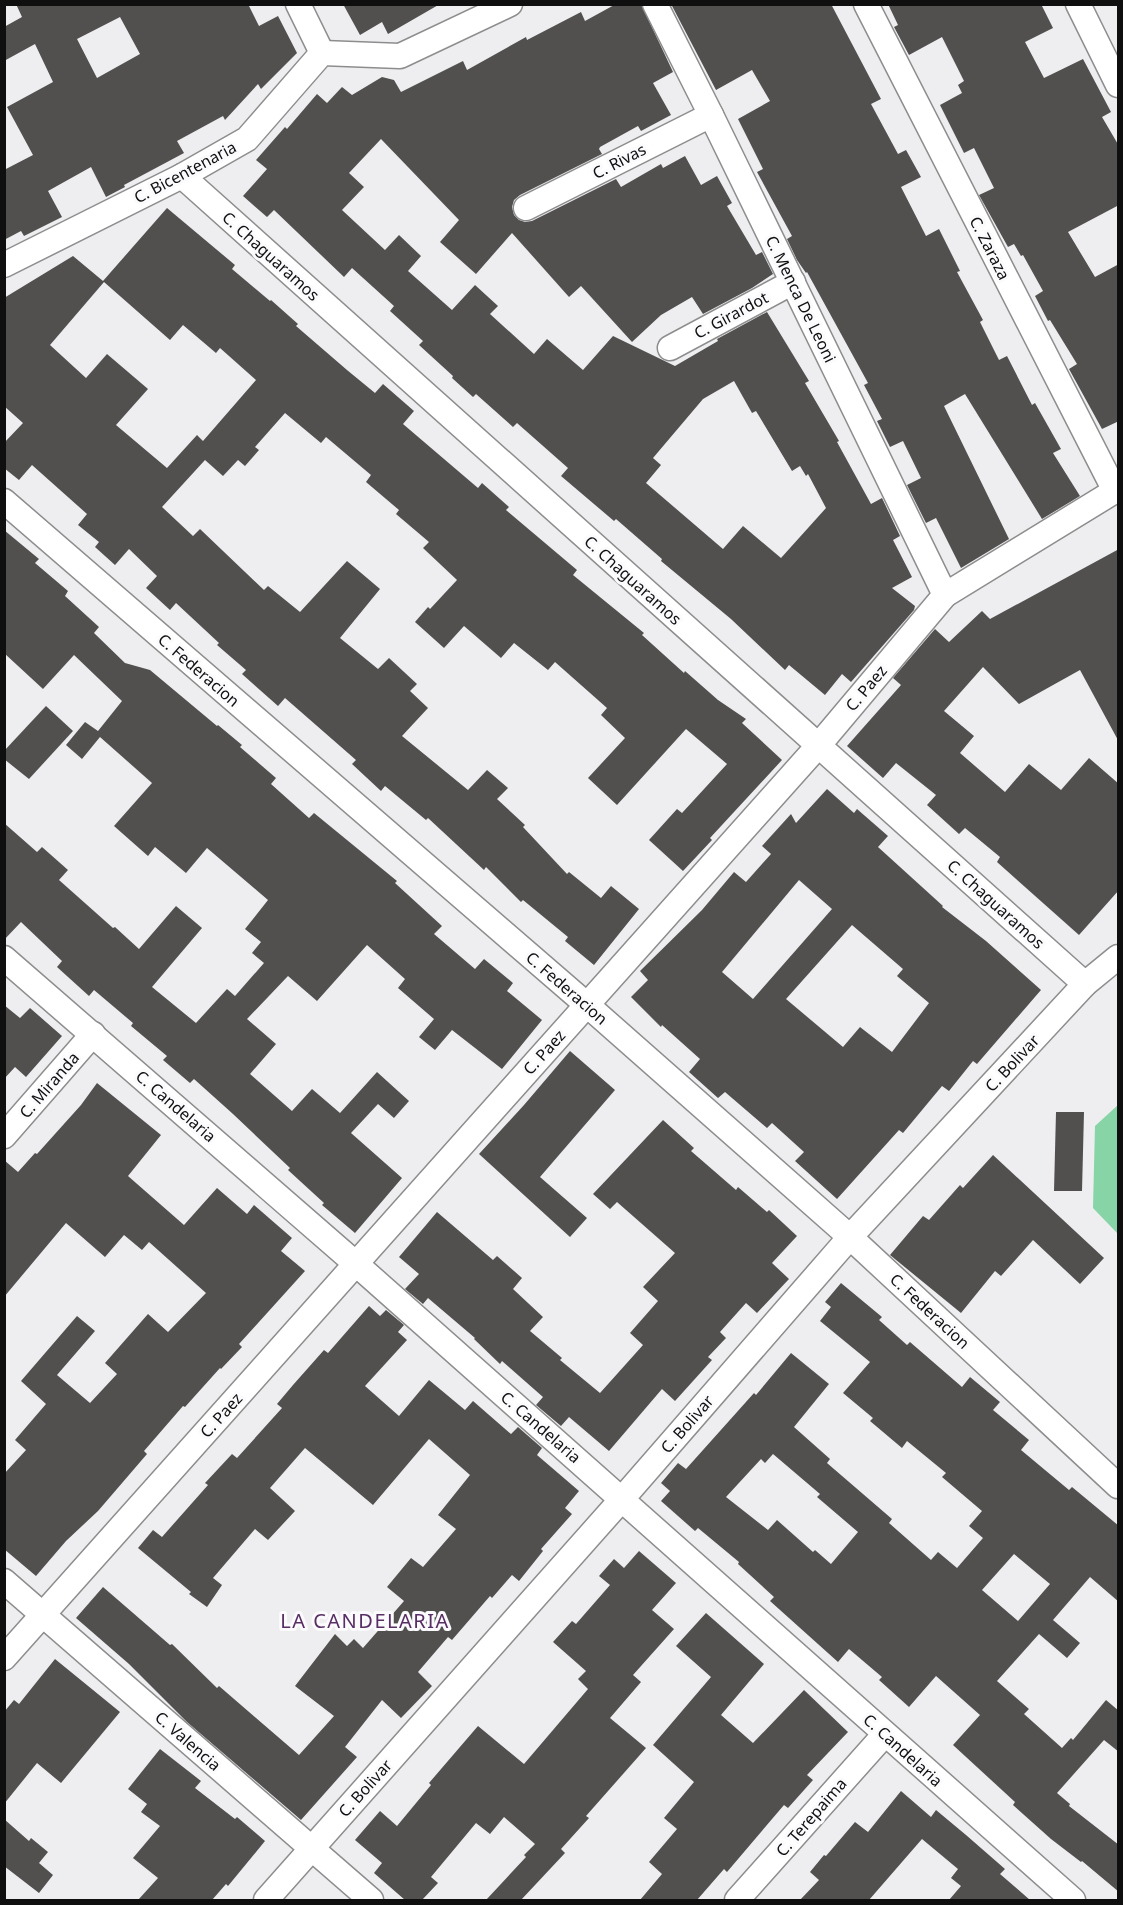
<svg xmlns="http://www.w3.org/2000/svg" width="1123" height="1905" viewBox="0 0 1123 1905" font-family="'Noto Sans',sans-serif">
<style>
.park{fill:#87d4a6}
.building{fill:#51504f;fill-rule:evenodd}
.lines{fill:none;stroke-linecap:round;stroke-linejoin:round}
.minor-casing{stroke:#8d8d8e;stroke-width:27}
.minor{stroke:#fff;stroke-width:24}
.labels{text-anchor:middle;stroke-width:6;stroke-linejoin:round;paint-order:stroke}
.street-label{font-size:16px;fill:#0f0f10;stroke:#fbfbfd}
.quarter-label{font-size:20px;letter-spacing:1.5px;fill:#582e64;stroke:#fbfbfd}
</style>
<rect width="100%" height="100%" fill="#eeeef0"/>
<!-- park -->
<polygon class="park" points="1118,1105 1118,1234 1093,1208 1095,1126"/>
<!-- building -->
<g class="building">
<path d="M16,4H248L259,26L278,16L297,53L261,89L258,84L225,120L223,116L177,141L184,153L124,185L125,187L106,197L91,167L48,191L62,217L24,236L21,231L4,240V170L33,155L7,107L53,82L35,44L4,61V27L22,17ZM120,17L140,54L97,78L77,39Z"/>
<polygon points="343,4 440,4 388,34 382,22 360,35"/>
<path d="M616,4H641L673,72L653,83L671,115L641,131L638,126L600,147L599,149L602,154L520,195L514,200L512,207L514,215L519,220L525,222L532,221L616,179L621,187L661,164L663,168L685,156L701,185L717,176L732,203L727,206L756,255L762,252L773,274L752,288L703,314L692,297L661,315L632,342L581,286L569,297L512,233L476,274L440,242L459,220L381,139L349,173L364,187L342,210L385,250L399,235L421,256L408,271L452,310L475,285L498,306L490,314L534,354L547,339L583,370L613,336L675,366L718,341L717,339L767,312L809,381L805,383L839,441L837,442L871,504L882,498L900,536L893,540L912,577L892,588L915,606L914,610L851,682L842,674L825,695L789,665L785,670L731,619L661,561L662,559L616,519L614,521L561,476L568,468L517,423L513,427L476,394L473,397L452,378L453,376L419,345L423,341L390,311L394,306L352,268L344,277L274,210L267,217L243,196L267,169L256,160L285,127L287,129L317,94L327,103L342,87L352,95L382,77L394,80L401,92L463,61L467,70L526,37L527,40L581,12L585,21ZM734,381L752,413L756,411L792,471L800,466L806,476L808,474L826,508L781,558L743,526L723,549L646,483L661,465L653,458L703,399Z"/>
<polygon points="671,4 831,4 881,99 871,104 898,154 906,150 921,177 901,187 926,236 939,229 960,271 957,272 983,320 980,322 999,360 1007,356 1032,405 1035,403 1061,449 1053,453 1080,496 1042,519 965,394 944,406 1009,539 961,568 936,518 926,523 907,485 921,478 903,441 890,447 877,421 882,419 864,385 868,383 807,272 806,273 797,260 787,239 792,236 757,172 763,169 738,119 770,101 752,70 716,90"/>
<polygon points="888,4 1041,4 1053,28 1025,42 1044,78 1083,59 1111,112 1102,117 1119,146 1119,205 1068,232 1095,277 1119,264 1119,421 1102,429 1069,369 1077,364 1050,320 1048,321 1035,296 1043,291 1023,255 1021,256 1014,244 1008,247 979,195 994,188 974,148 964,153 940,105 962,93 958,85 964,81 942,37 909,55 894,27 898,25"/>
<path d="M167,208L235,265L232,269L270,301L271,300L298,324L296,326L347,370L375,393L383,384L414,411L403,424L478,488L482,483L509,507L506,510L577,570L573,575L644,633L642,635L684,673L685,671L718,700L746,719L742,723L782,760L710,838L712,840L683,871L649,840L677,809L682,813L727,764L686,729L617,805L588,778L625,738L601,715L607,708L555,662L548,670L514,643L501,658L464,626L444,648L415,622L428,607L430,609L457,580L423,548L429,542L396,514L399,510L366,482L371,475L326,437L321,443L285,413L255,447L259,450L245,466L238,460L223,476L205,460L162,507L193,536L200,529L264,590L268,586L300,612L347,561L380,589L340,638L378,669L389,658L417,684L410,691L428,708L402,736L468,790L487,770L508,788L497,799L525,825L523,827L567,874L569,872L601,898L611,886L639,909L594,965L565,941L568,937L523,900L521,902L486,867L484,870L428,818L426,820L385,786L381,791L352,764L356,760L285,698L278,706L242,674L246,670L217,645L219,643L176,603L170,610L146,588L157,576L129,549L115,565L95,547L99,542L78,525L87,514L32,465L19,480L4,468V443L23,423L4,406V298L73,256L103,281ZM104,282L170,340L183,325L216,353L220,348L256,380L203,441L197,435L167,468L116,425L148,389L107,354L86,378L50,345Z"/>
<polygon points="4,530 39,559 35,563 68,591 65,596 99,627 94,633 125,663 150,670 217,726 218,725 242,745 240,747 276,778 271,784 309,818 314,813 397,881 395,883 442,926 434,934 475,969 484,959 513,983 507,991 542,1020 502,1069 452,1030 435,1050 419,1037 434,1019 398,988 405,979 367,945 317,1001 288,976 247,1019 276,1044 250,1074 292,1111 312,1089 340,1113 377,1072 409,1101 394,1118 378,1104 351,1133 402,1178 355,1233 322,1205 324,1203 288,1170 290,1168 233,1114 194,1079 190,1083 163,1060 167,1056 131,1026 133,1023 94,990 89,996 57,967 62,961 21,922 4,940 4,823 37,852 42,847 68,870 59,880 113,928 115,927 139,949 176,906 202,928 152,987 196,1023 227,989 235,996 264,963 252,953 261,942 245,929 268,900 207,848 186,873 155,847 148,856 114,826 152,783 100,737 82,759 66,745 85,722 98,731 122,701 74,655 43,689 4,653"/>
<polygon points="1119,549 1119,742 1080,670 1019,704 983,667 944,711 974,736 960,753 1005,792 1029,764 1061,790 1089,758 1119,784 1119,890 1079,935 997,862 1000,857 965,828 959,834 927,805 936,795 896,763 883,778 847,746 901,685 893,678 935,629 949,642 982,611 990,619"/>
<polygon points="46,706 73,731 29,779 4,759 4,751"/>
<path d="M827,789L854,813L857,809L888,836L878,847L943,906L942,907L986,941L1041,990L977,1064L973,1061L949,1091L942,1086L903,1133L899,1130L837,1199L795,1161L804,1152L772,1123L767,1128L725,1092L718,1098L689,1072L700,1059L662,1025L661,1027L631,997L648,980L640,971L702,910L734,872L746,882L771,854L762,846L791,814L796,823ZM799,880L832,909L753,999L722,972ZM852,925L903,969L897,976L929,1003L892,1052L860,1027L843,1047L786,999Z"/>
<polygon points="4,1005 20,1018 30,1008 62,1036 26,1077 15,1067 4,1079"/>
<polygon points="570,1051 615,1090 540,1177 587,1218 570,1237 479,1154 524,1105"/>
<polygon points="97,1083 161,1135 128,1176 184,1225 217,1188 247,1214 254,1205 292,1238 281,1251 305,1271 239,1344 242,1347 221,1369 220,1368 185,1407 183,1406 144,1451 147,1454 98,1511 66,1541 36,1576 4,1549 4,1474 26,1450 15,1440 46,1404 21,1381 77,1316 95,1331 57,1375 90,1403 117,1374 105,1363 148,1314 168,1332 206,1293 149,1242 142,1250 124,1235 105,1257 66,1223 4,1297 4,1160 18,1172 35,1153 37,1154 81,1105"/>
<polygon points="1056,1112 1084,1112 1082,1191 1054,1191"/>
<polygon points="663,1120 694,1148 691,1151 736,1190 738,1187 767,1212 769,1210 797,1236 772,1263 789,1279 757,1313 746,1303 720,1332 726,1338 708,1357 712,1360 675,1401 662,1389 609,1451 569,1417 561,1426 536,1405 543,1397 502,1361 500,1364 474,1339 475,1338 428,1298 423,1304 405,1289 419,1274 399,1257 437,1212 493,1260 497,1256 522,1278 513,1289 543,1317 530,1331 562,1358 560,1360 600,1393 643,1345 630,1333 658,1301 643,1287 675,1253 617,1202 610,1209 593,1194"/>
<polygon points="993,1155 1104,1258 1080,1284 1033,1240 1001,1276 995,1271 961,1313 890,1255 923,1216 929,1220 960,1185 963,1188"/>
<path d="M841,1283L882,1317L879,1320L907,1345L910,1342L962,1387L970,1377L1000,1402L993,1410L1029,1440L1021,1450L1069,1490L1072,1487L1119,1526V1602L1090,1577L1053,1620L1080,1643L1067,1658L1039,1634L997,1681L1029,1709L1024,1714L1062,1748L1071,1738L1073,1740L1106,1700L1119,1711V1752L1104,1740L1057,1793L1070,1804L1069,1806L1119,1845V1892L1082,1861L1081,1862L1051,1839L1013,1805L1015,1802L953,1745L980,1715L936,1676L909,1707L879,1680L882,1677L849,1649L838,1662L770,1601L774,1597L738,1564L739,1562L698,1528L695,1531L661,1501L670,1491L661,1483L678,1463L686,1469L754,1393L756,1395L791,1353L829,1384L794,1427L830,1459L827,1463L892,1519L889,1523L931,1560L938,1552L957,1568L983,1538L969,1526L982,1511L942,1477L946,1473L907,1441L902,1448L870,1421L873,1418L843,1393L870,1362L820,1321L831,1307L825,1302ZM773,1454L820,1494L817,1497L858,1532L831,1564L815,1550L813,1552L777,1520L768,1530L726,1497L761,1459L765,1463ZM1014,1554L1050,1584L1018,1621L982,1590Z"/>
<polygon points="369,1306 380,1316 386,1310 404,1325 398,1332 407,1340 365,1386 399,1416 429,1380 465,1410 473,1401 511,1434 518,1427 542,1448 537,1455 579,1491 565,1508 572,1514 541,1549 543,1551 519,1581 512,1575 492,1598 490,1596 452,1640 448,1637 418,1672 432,1686 401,1718 382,1700 345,1747 357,1757 301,1820 187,1722 129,1664 76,1618 103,1587 170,1645 172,1644 217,1688 219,1686 299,1755 334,1716 295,1686 335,1634 347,1646 354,1639 363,1648 404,1601 387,1587 411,1558 423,1567 456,1529 438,1515 470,1475 429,1439 373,1505 305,1448 270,1488 295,1511 268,1540 255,1529 213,1578 222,1585 207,1607 189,1594 191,1592 138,1548 153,1530 162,1537 208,1485 205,1483 232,1454 237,1458 282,1408 277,1404 293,1385 324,1350 328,1353"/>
<polygon points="639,1551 676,1583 652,1610 674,1629 633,1675 641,1682 610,1718 646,1748 586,1816 589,1818 561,1849 565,1853 521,1900 486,1900 526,1857 524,1855 535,1844 504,1817 490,1834 476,1823 431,1877 438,1883 422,1900 405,1900 374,1873 382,1863 355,1840 380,1811 397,1826 431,1785 429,1783 478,1726 524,1764 588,1689 578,1679 586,1671 553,1642 572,1621 576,1624 610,1585 599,1576 614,1559 624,1568"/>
<polygon points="706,1613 764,1664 721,1715 753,1743 804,1690 848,1732 807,1775 813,1780 788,1808 784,1805 727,1872 724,1869 697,1900 640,1900 662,1874 649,1862 677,1829 664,1818 694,1782 653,1745 711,1677 676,1646"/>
<polygon points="55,1659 120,1712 61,1783 37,1763 4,1804 4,1712 14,1700 19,1704"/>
<polygon points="160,1749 201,1781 195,1788 235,1819 237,1817 265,1841 228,1886 226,1884 212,1900 138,1900 158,1878 133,1858 160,1826 141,1812 147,1804 128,1789"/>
<polygon points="901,1791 931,1817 936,1810 966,1835 1005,1869 1000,1874 1030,1900 949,1900 961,1886 951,1878 958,1869 922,1839 869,1900 800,1900 819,1880 810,1872 824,1855 826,1856 855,1822 868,1832"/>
<polygon points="4,1819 29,1841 31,1838 48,1852 39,1863 53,1875 39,1893 4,1866"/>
</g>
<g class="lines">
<defs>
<g id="minor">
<polyline points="298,4 322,53"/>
<polyline points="655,4 711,115 945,595"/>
<polyline points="866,4 1115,491"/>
<polyline points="1078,4 1118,85"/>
<polyline points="182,176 1085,984"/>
<polyline points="526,208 711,115"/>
<polyline points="4,265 182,176 247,139 322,53 400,56 510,4"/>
<polyline points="670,348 793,282"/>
<polyline points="4,501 586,1004 850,1237 1118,1486"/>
<polyline points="4,958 355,1263 1073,1900"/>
<polyline points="4,1136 93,1034"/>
<polyline points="4,1581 371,1900"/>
<polyline points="4,1658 818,746 945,595 1118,489"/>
<polyline points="266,1900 622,1499 850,1237 1085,984 1118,957"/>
<polyline points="737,1900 885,1734"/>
</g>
</defs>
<!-- minor casing -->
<use href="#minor" class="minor-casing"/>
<!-- minor -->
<use href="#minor" class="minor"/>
</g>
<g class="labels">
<!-- street labels -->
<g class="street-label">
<text transform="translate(619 161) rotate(-27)" y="6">C. Rivas</text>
<text transform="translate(185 172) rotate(-28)" y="6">C. Bicentenaria</text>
<text transform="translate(990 248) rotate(63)" y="6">C. Zaraza</text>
<text transform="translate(271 256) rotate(42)" y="6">C. Chaguaramos</text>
<text transform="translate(801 299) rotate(64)" y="6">C. Menca De Leoni</text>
<text transform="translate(731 315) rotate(-28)" y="6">C. Girardot</text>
<text transform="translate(633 580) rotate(42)" y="6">C. Chaguaramos</text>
<text transform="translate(199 670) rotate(41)" y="6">C. Federacion</text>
<text transform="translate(866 688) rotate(-50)" y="6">C. Paez</text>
<text transform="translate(996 904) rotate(42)" y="6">C. Chaguaramos</text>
<text transform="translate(567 988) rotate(41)" y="6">C. Federacion</text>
<text transform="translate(544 1052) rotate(-48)" y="6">C. Paez</text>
<text transform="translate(1012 1063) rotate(-47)" y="6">C. Bolivar</text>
<text transform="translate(49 1085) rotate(-49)" y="6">C. Miranda</text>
<text transform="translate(176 1106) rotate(41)" y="6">C. Candelaria</text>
<text transform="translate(930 1311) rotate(43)" y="6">C. Federacion</text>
<text transform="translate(221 1415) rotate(-48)" y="6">C. Paez</text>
<text transform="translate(687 1424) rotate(-49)" y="6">C. Bolivar</text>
<text transform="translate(541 1427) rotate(41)" y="6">C. Candelaria</text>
<text transform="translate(188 1741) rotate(41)" y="6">C. Valencia</text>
<text transform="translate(903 1750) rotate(42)" y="6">C. Candelaria</text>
<text transform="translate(365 1788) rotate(-48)" y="6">C. Bolivar</text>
<text transform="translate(811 1817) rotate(-49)" y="6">C. Terepaima</text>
</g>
<!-- quarter labels -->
<g class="quarter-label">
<text x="365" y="1628">LA CANDELARIA</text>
</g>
</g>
<!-- border -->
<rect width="1123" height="1905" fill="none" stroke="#0f0f10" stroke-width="12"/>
</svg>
